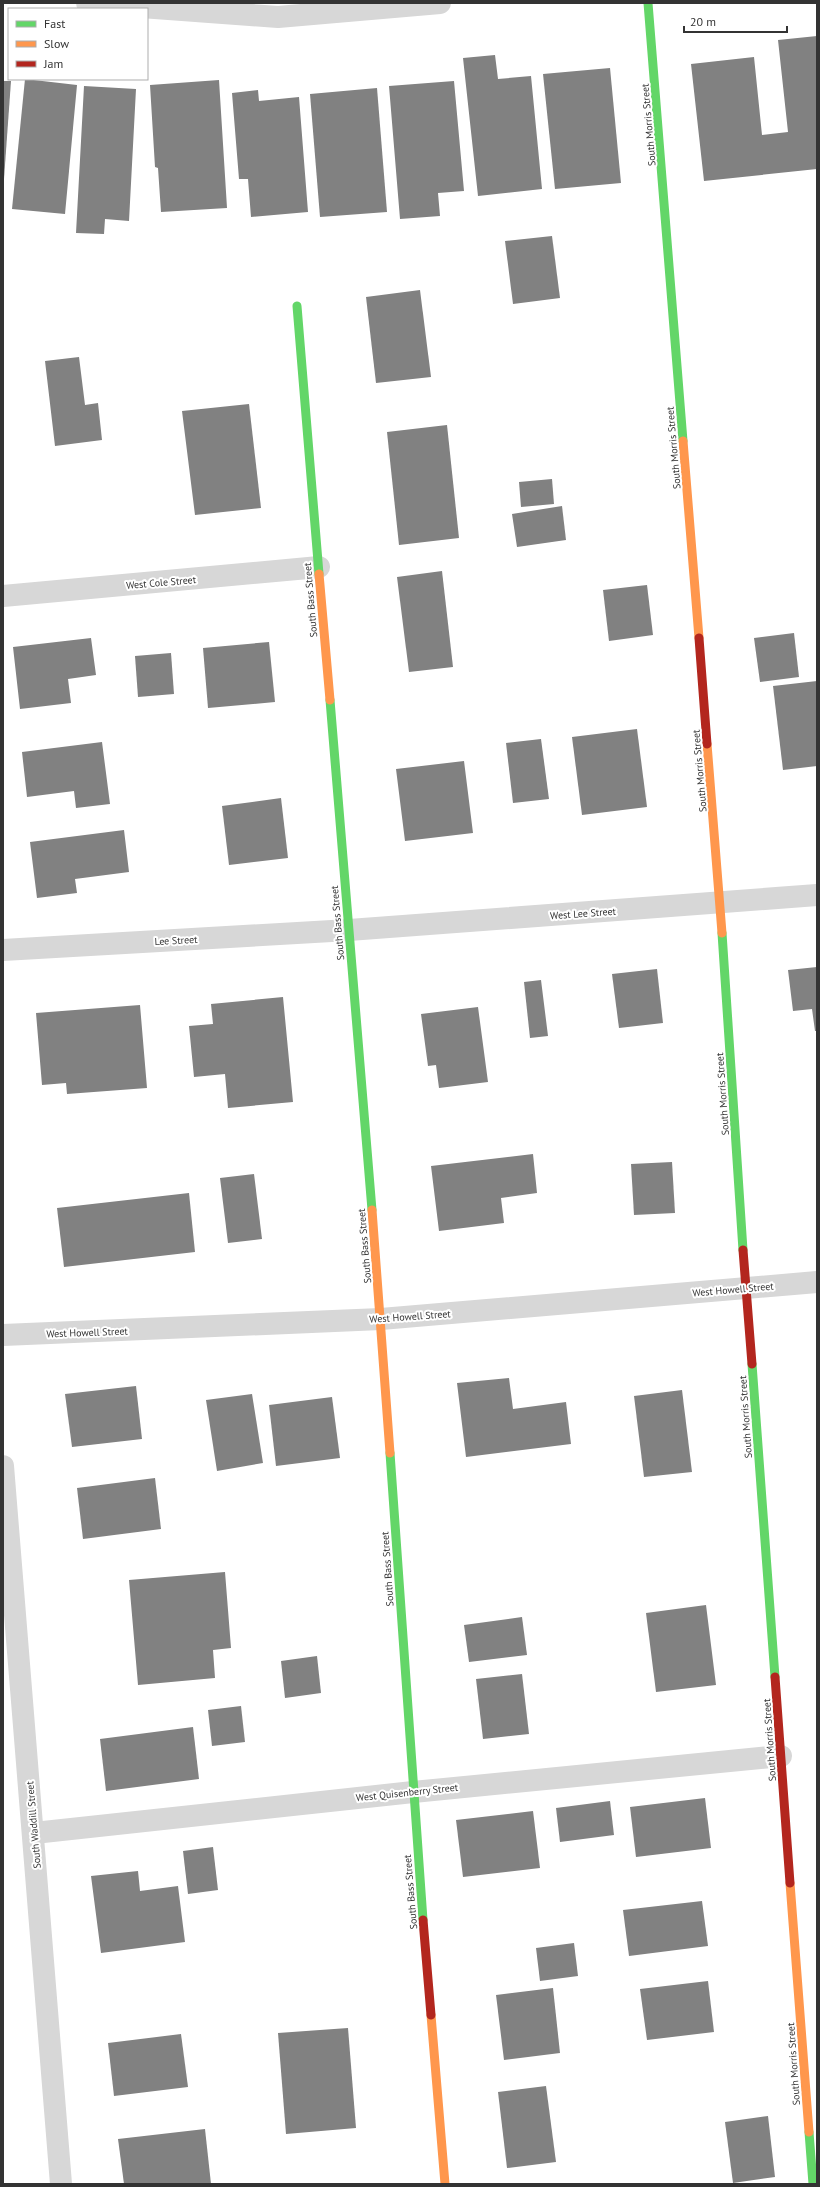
<svg xmlns="http://www.w3.org/2000/svg" width="820" height="2187" viewBox="0 0 820 2187" font-family="'PT Sans',sans-serif">
<style>
.building{fill:#818181}
.lines{fill:none;stroke-linecap:round;stroke-linejoin:round}
.street{stroke:#d7d7d7;stroke-width:22}
.fast{stroke:#63d668;stroke-width:9}
.slow{stroke:#ff974d;stroke-width:9}
.jam{stroke:#b3261e;stroke-width:9}
.labels{text-anchor:middle;stroke-width:4;stroke-linejoin:round;paint-order:stroke}
.street-label{font-size:10px;fill:#333;stroke:#fff}
</style>
<rect width="100%" height="100%" fill="#fff"/>
<!-- building -->
<g class="building">
<polygon points="817,36 817,169 704,181 691,64 754,57 762,135 788,132 778,40"/>
<polygon points="495,55 498,79 531,76 542,189 478,196 463,58"/>
<polygon points="610,68 621,183 555,189 543,74"/>
<polygon points="25,79 77,85 65,214 12,209"/>
<polygon points="219,80 227,208 161,212 158,168 155,167 150,85"/>
<polygon points="3,81 11,81 4,179 3,179"/>
<polygon points="454,81 464,191 438,193 440,216 400,219 389,86"/>
<polygon points="84,86 136,89 129,221 105,219 104,234 76,233"/>
<polygon points="377,88 387,212 320,217 310,94"/>
<polygon points="258,90 259,101 299,97 308,212 251,217 248,179 239,179 232,93"/>
<polygon points="552,236 560,298 513,304 505,241"/>
<polygon points="420,290 431,377 376,383 366,297"/>
<polygon points="79,357 85,405 98,403 102,440 55,446 45,361"/>
<polygon points="249,404 261,508 195,515 182,411"/>
<polygon points="447,425 459,538 399,545 387,432"/>
<polygon points="552,479 554,504 521,507 519,482"/>
<polygon points="562,506 566,540 517,547 512,514"/>
<polygon points="442,571 453,667 409,672 397,577"/>
<polygon points="647,585 653,635 609,641 603,590"/>
<polygon points="794,633 799,677 760,682 754,638"/>
<polygon points="91,638 96,675 68,679 71,703 20,709 13,647"/>
<polygon points="269,642 275,702 208,708 203,648"/>
<polygon points="171,653 174,694 138,697 135,656"/>
<polygon points="817,681 817,766 783,770 773,686"/>
<polygon points="637,729 647,807 582,815 572,737"/>
<polygon points="541,739 549,799 513,803 506,743"/>
<polygon points="102,742 110,804 76,808 74,791 27,797 22,752"/>
<polygon points="464,761 473,833 405,841 396,769"/>
<polygon points="281,798 288,858 229,865 222,806"/>
<polygon points="124,830 129,872 75,879 77,893 37,898 30,842"/>
<polygon points="817,967 817,1031 815,1031 812,1009 793,1011 788,970"/>
<polygon points="657,969 663,1023 619,1028 612,974"/>
<polygon points="541,980 548,1036 530,1038 524,982"/>
<polygon points="283,997 293,1102 228,1108 225,1074 194,1077 189,1026 213,1024 211,1004"/>
<polygon points="140,1005 147,1088 67,1094 66,1083 42,1085 36,1013"/>
<polygon points="478,1007 488,1082 439,1088 436,1065 428,1066 421,1014"/>
<polygon points="533,1154 537,1193 501,1198 504,1223 439,1231 431,1166"/>
<polygon points="672,1162 675,1213 634,1215 631,1164"/>
<polygon points="254,1174 262,1239 228,1243 220,1178"/>
<polygon points="189,1193 195,1252 64,1267 57,1208"/>
<polygon points="509,1378 513,1409 566,1402 571,1444 466,1457 457,1383"/>
<polygon points="136,1386 142,1439 72,1447 65,1394"/>
<polygon points="682,1390 692,1472 644,1477 634,1396"/>
<polygon points="252,1394 263,1463 217,1471 206,1400"/>
<polygon points="332,1397 340,1458 276,1466 269,1405"/>
<polygon points="155,1478 161,1529 83,1539 77,1488"/>
<polygon points="225,1572 231,1648 213,1650 215,1678 138,1685 129,1580"/>
<polygon points="706,1605 716,1685 656,1692 646,1613"/>
<polygon points="522,1617 527,1655 469,1662 464,1625"/>
<polygon points="317,1656 321,1693 285,1698 281,1661"/>
<polygon points="522,1674 529,1734 483,1739 476,1679"/>
<polygon points="241,1706 245,1742 212,1746 208,1710"/>
<polygon points="193,1727 199,1779 106,1791 100,1739"/>
<polygon points="705,1798 711,1848 636,1857 630,1807"/>
<polygon points="610,1801 614,1835 560,1842 556,1808"/>
<polygon points="533,1811 540,1868 463,1877 456,1820"/>
<polygon points="213,1847 218,1890 188,1894 183,1851"/>
<polygon points="138,1871 140,1891 178,1886 185,1942 101,1953 91,1876"/>
<polygon points="702,1901 708,1946 629,1956 623,1910"/>
<polygon points="574,1943 578,1976 540,1981 536,1948"/>
<polygon points="708,1981 714,2032 647,2040 640,1989"/>
<polygon points="553,1988 560,2053 504,2060 496,1995"/>
<polygon points="348,2028 356,2128 286,2134 278,2033"/>
<polygon points="181,2034 188,2087 114,2096 108,2043"/>
<polygon points="546,2086 556,2162 507,2168 498,2092"/>
<polygon points="768,2116 775,2177 733,2183 725,2122"/>
<polygon points="205,2129 211,2184 124,2184 118,2139"/>
</g>
<g class="lines">
<!-- street -->
<g class="street">
<polyline points="87,3 278,17 440,3"/>
<polyline points="3,596 319,567"/>
<polyline points="3,950 349,930 817,895"/>
<polyline points="3,1335 381,1319 817,1282"/>
<polyline points="3,1466 61,2184"/>
<polyline points="34,1833 413,1792 781,1756"/>
</g>
<!-- fast -->
<g class="fast">
<polyline points="648,3 683,441"/>
<polyline points="297,306 319,574"/>
<polyline points="330,700 372,1210"/>
<polyline points="722,933 743,1250"/>
<polyline points="752,1364 775,1677"/>
<polyline points="390,1453 423,1920"/>
<polyline points="809,2132 813,2184"/>
</g>
<!-- slow -->
<g class="slow">
<polyline points="683,441 699,638"/>
<polyline points="319,574 330,700"/>
<polyline points="707,744 722,933"/>
<polyline points="372,1210 390,1453"/>
<polyline points="790,1883 809,2132"/>
<polyline points="431,2015 445,2184"/>
</g>
<!-- jam -->
<g class="jam">
<polyline points="699,638 707,744"/>
<polyline points="743,1250 752,1364"/>
<polyline points="775,1677 790,1883"/>
<polyline points="423,1920 431,2015"/>
</g>
</g>
<g class="labels">
<!-- street labels -->
<g class="street-label">
<text transform="translate(648 125) rotate(-95)" y="4">South Morris Street</text>
<text transform="translate(673 448) rotate(-95)" y="4">South Morris Street</text>
<text transform="translate(161 582) rotate(-5)" y="4">West Cole Street</text>
<text transform="translate(310 600) rotate(-95)" y="4">South Bass Street</text>
<text transform="translate(699 771) rotate(-95)" y="4">South Morris Street</text>
<text transform="translate(583 913) rotate(-4)" y="4">West Lee Street</text>
<text transform="translate(337 923) rotate(-95)" y="4">South Bass Street</text>
<text transform="translate(176 940) rotate(-3)" y="4">Lee Street</text>
<text transform="translate(722 1094) rotate(-94)" y="4">South Morris Street</text>
<text transform="translate(364 1246) rotate(-95)" y="4">South Bass Street</text>
<text transform="translate(733 1289) rotate(-5)" y="4">West Howell Street</text>
<text transform="translate(410 1316) rotate(-4)" y="4">West Howell Street</text>
<text transform="translate(87 1332) rotate(-2)" y="4">West Howell Street</text>
<text transform="translate(745 1417) rotate(-94)" y="4">South Morris Street</text>
<text transform="translate(387 1569) rotate(-94)" y="4">South Bass Street</text>
<text transform="translate(769 1740) rotate(-94)" y="4">South Morris Street</text>
<text transform="translate(407 1792) rotate(-6)" y="4">West Quisenberry Street</text>
<text transform="translate(33 1825) rotate(-95)" y="4">South Waddill Street</text>
<text transform="translate(410 1892) rotate(-95)" y="4">South Bass Street</text>
<text transform="translate(793 2064) rotate(-94)" y="4">South Morris Street</text>
</g>
</g>
<!-- border -->
<rect width="820" height="2187" fill="none" stroke="#333333" stroke-width="8"/>
<!-- legend -->
<rect x="8" y="8" width="140" height="72" fill="#ffffff" stroke="#adadad"/>
<rect x="16" y="21" width="20" height="6" fill="#63d668" stroke="#adadad"/>
<text x="44" y="28" font-size="12" fill="#333333">Fast</text>
<rect x="16" y="41" width="20" height="6" fill="#ff974d" stroke="#adadad"/>
<text x="44" y="48" font-size="12" fill="#333333">Slow</text>
<rect x="16" y="61" width="20" height="6" fill="#b3261e" stroke="#adadad"/>
<text x="44" y="68" font-size="12" fill="#333333">Jam</text>
<!-- scale -->
<path d="M684 26v6h103v-6" fill="none" stroke="#333333" stroke-width="2"/>
<text x="690" y="26" font-size="12" fill="#333333" stroke="#ffffff" stroke-width="3" paint-order="stroke">20 m</text>
</svg>
